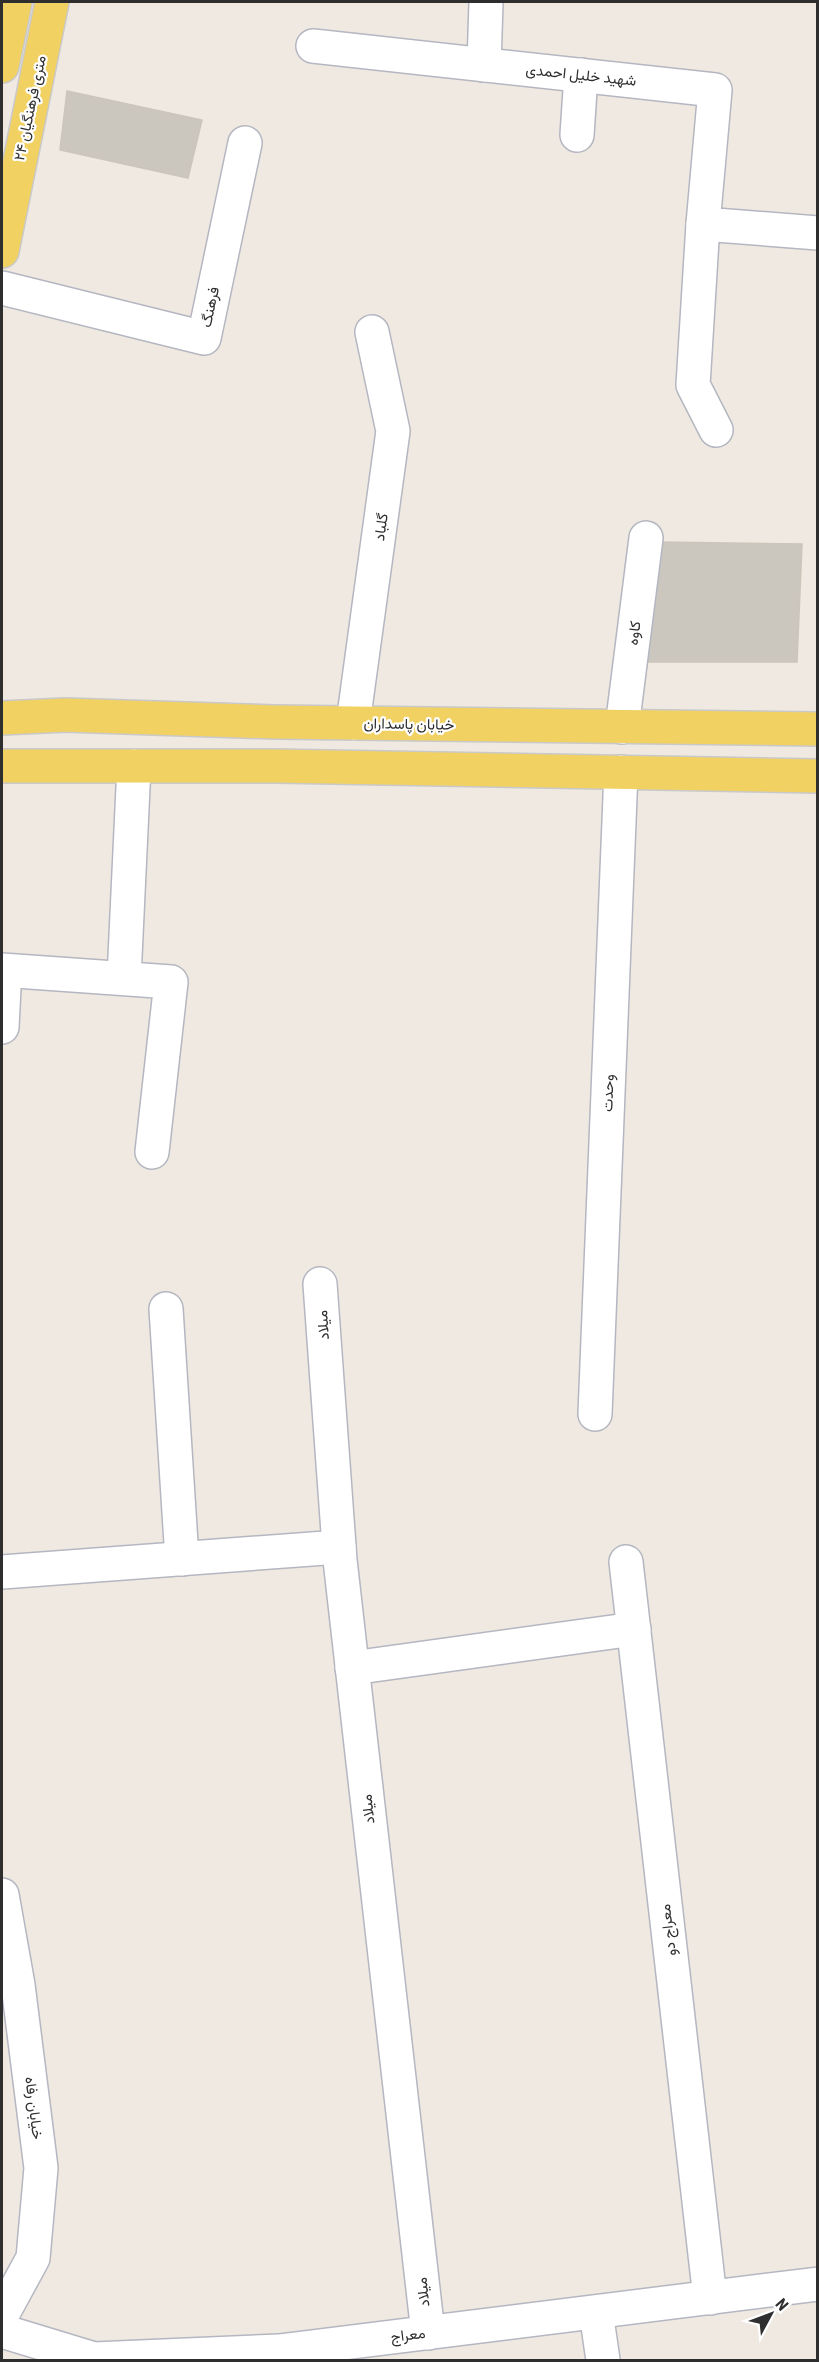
<svg xmlns="http://www.w3.org/2000/svg" width="819" height="2362" viewBox="0 0 819 2362" font-family="'Roboto Condensed',Vazirmatn,sans-serif">
<style>
.building{fill:#cbc7bf;stroke:#cbc5ba;stroke-width:1.5}
.lines{fill:none;stroke-linecap:round;stroke-linejoin:round}
.minor-casing{stroke:#b4b7c1;stroke-width:36}
.major-casing{stroke:#c9c9c9;stroke-width:36}
.minor{stroke:#fff;stroke-width:33}
.major{stroke:#f2d163;stroke-width:33}
.labels{text-anchor:middle;stroke-width:4.5;stroke-linejoin:round;paint-order:stroke}
.street-label{font-size:15px;fill:#2e2e2e;stroke:#fff}
</style>
<rect width="100%" height="100%" fill="#efe9e1"/>
<!-- building -->
<g class="building">
<polygon points="67,91 202,120 188,178 60,150"/>
<polygon points="662,542 802,544 797,662 642,662"/>
</g>
<g class="lines">
<defs>
<g id="minor">
<polyline points="313,46 715,90 703,224 818,233"/>
<polyline points="484,65 486,2"/>
<polyline points="577,135 581,75"/>
<polyline points="703,224 693,385 716,430"/>
<polyline points="2,288 204,338 245,143"/>
<polyline points="353,723 393,431 372,332"/>
<polyline points="622,727 646,538"/>
<polyline points="2,970 171,982 152,1152"/>
<polyline points="2,978 4,988 2,1027"/>
<polyline points="124,978 134,766"/>
<polyline points="320,1284 340,1560 428,2333"/>
<polyline points="166,1309 182,1559"/>
<polyline points="595,1414 621,772"/>
<polyline points="626,1562 710,2298"/>
<polyline points="2,1572 339,1547"/>
<polyline points="352,1668 634,1629"/>
<polyline points="2,1895 18,1985 41,2168 33,2258 2,2315"/>
<polyline points="596,2312 603,2360"/>
<polyline points="2,2331 94,2359 279,2351 818,2284"/>
</g>
<g id="major">
<polyline points="2,66 15,2"/>
<polyline points="2,251 52,2"/>
<polyline points="2,718 65,715 275,722 818,729"/>
<polyline points="2,766 275,766 818,776"/>
</g>
</defs>
<!-- minor casing -->
<use href="#minor" class="minor-casing"/>
<!-- major casing -->
<use href="#major" class="major-casing"/>
<!-- minor -->
<use href="#minor" class="minor"/>
<!-- major -->
<use href="#major" class="major"/>
</g>
<g class="labels">
<!-- street labels -->
<g class="street-label">
<text transform="translate(581 75) rotate(6)" y="5">شهید خلیل احمدی</text>
<text transform="translate(30 108) rotate(-78)" y="5">۲۴ متری فرهنگیان</text>
<text transform="translate(210 307) rotate(-78)" y="5">فرهنگ</text>
<text transform="translate(381 527) rotate(-82)" y="5">گلباد</text>
<text transform="translate(634 633) rotate(-83)" y="5">کاوه</text>
<text transform="translate(409 724) rotate(1)" y="5">خیابان پاسداران</text>
<text transform="translate(608 1093) rotate(-88)" y="5">وحدت</text>
<text transform="translate(323 1325) rotate(-94)" y="5">میلاد</text>
<text transform="translate(368 1809) rotate(-96)" y="5">میلاد</text>
<text transform="translate(668 1930) rotate(-97)" y="5">معراج دو</text>
<text transform="translate(34 2108) rotate(83)" y="5">خیابان رفاه</text>
<text transform="translate(423 2292) rotate(-96)" y="5">میلاد</text>
<text transform="translate(408 2335) rotate(-7)" y="5">معراج</text>
</g>
</g>
<!-- border -->
<rect width="819" height="2362" fill="none" stroke="#2e2e2e" stroke-width="6"/>
<!-- north arrow -->
<g transform="translate(771 2314) rotate(49)" stroke="#ffffff" stroke-width="4.5" paint-order="stroke">
<path d="M0-4.5L10 22L0 15L-10 22Z" fill="#2e2e2e"/>
<text y="-9" font-size="16" font-weight="bold" text-anchor="middle" fill="#2e2e2e">N</text>
</g>
</svg>
